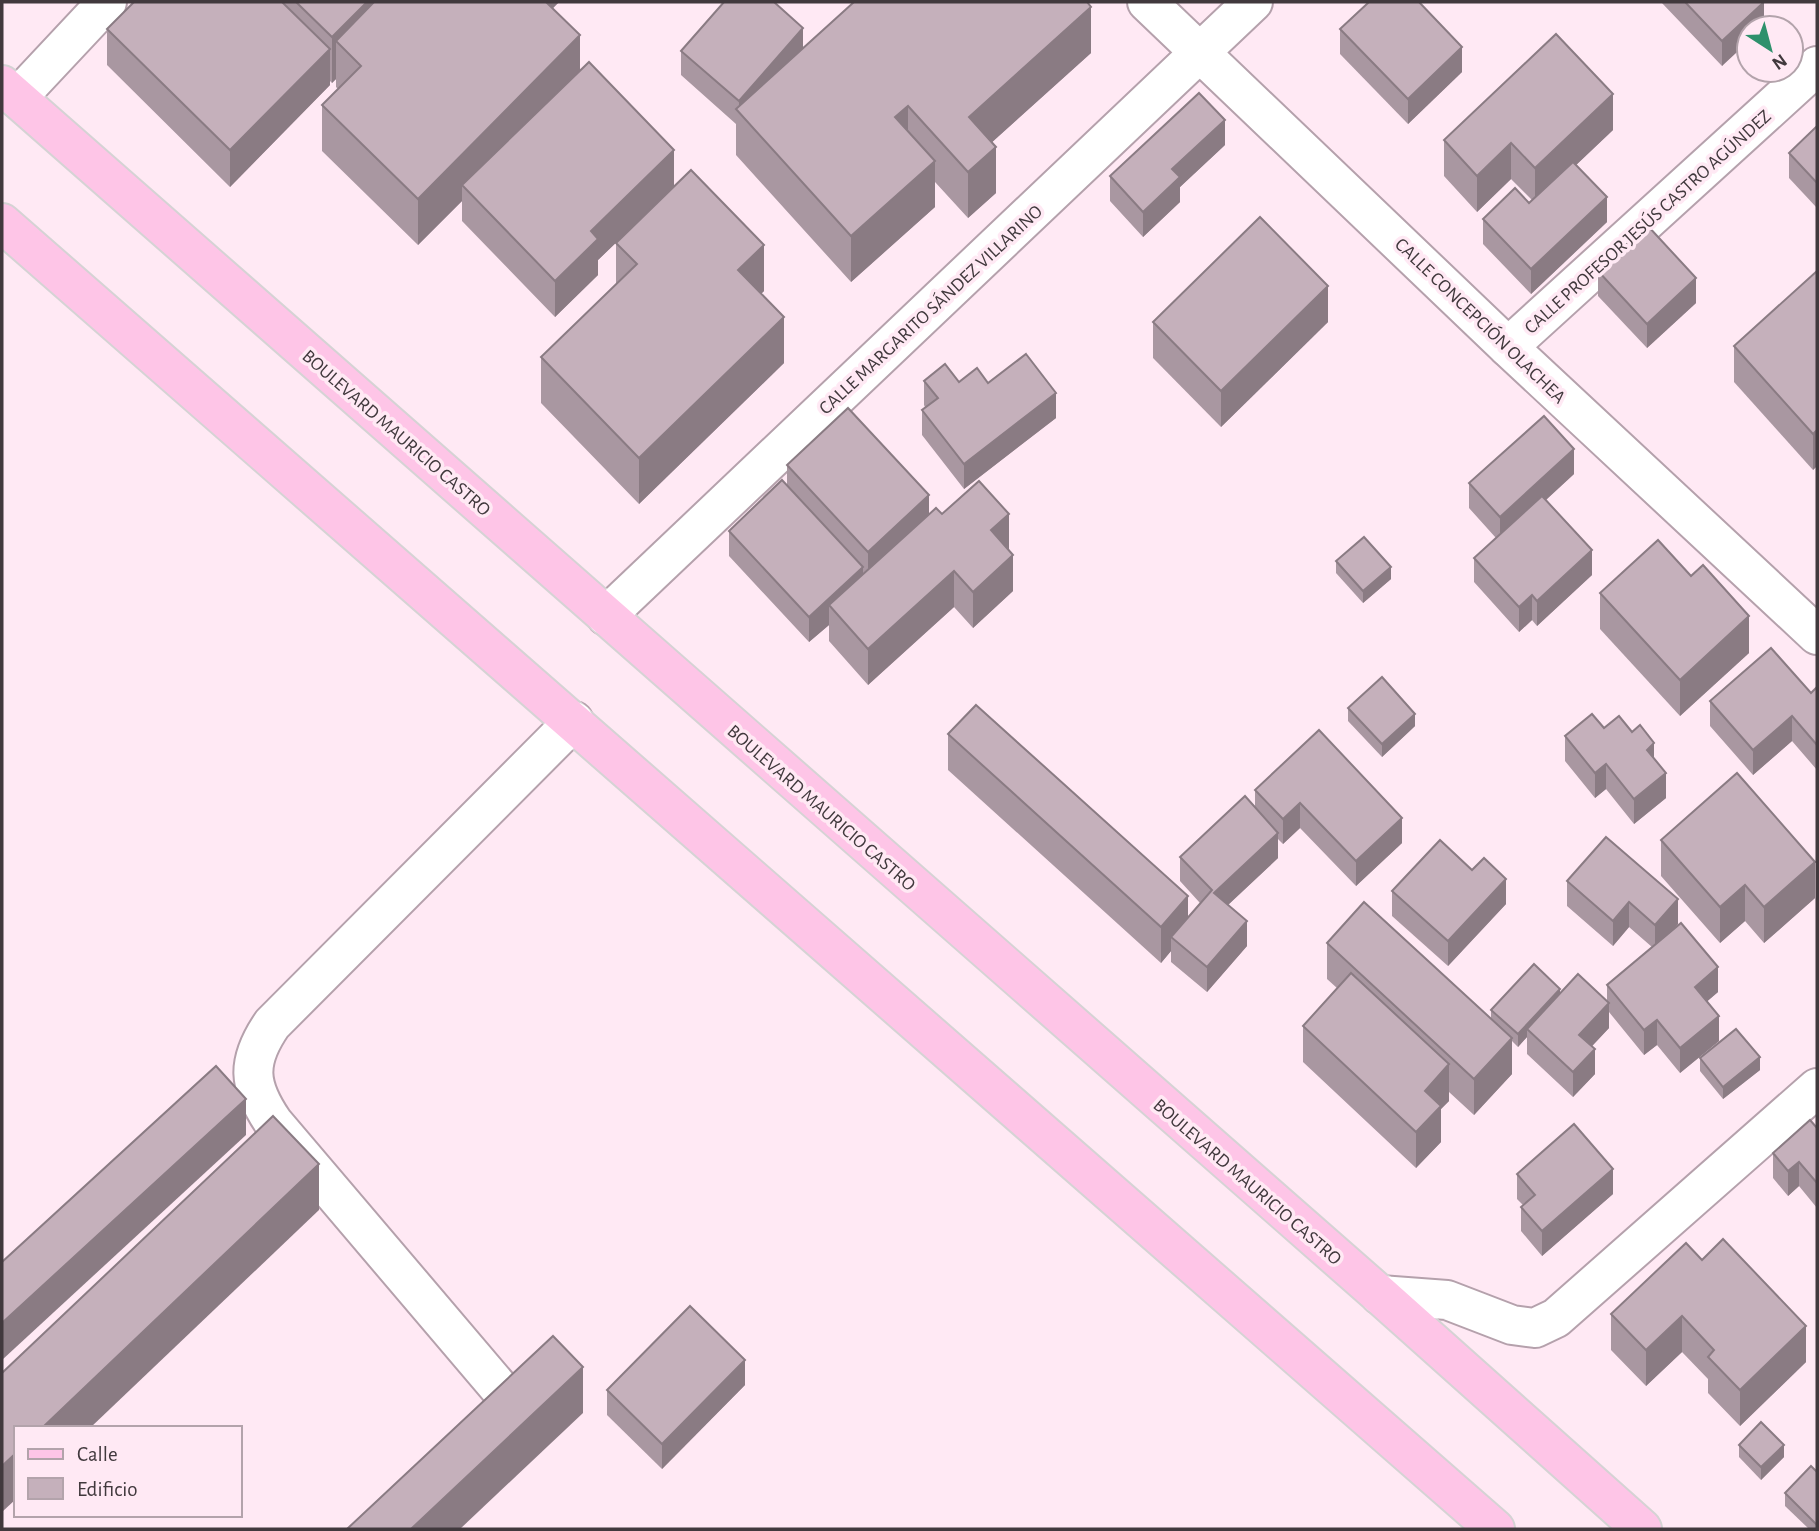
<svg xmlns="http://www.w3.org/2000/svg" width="1819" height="1531" viewBox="0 0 1819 1531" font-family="'Alegreya Sans',sans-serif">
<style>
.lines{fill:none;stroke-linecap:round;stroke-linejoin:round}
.minor-casing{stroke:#b5a1ac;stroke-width:42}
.major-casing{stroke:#d5d3d4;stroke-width:42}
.minor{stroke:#fff;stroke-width:38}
.major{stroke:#fec5e7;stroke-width:38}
.wall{fill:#a997a1}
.shaded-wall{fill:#8a7b83}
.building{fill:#c5b0bb;stroke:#8a7b83;stroke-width:2}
.labels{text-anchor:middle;stroke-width:7;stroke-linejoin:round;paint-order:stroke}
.street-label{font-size:19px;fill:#41393d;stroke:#ffe9f4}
</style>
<rect width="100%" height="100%" fill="#ffe9f4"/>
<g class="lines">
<defs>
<g id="minor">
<polyline points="1147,2 1508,347 1817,635"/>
<polyline points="17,98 107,2"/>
<polyline points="1508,347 1817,66"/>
<polyline points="606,616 1253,2"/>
<polyline points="1380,1295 1447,1300 1512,1325 1535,1328 1556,1318 1817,1088"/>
<path d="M511,1402L273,1122C248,1085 246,1062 272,1024L574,721"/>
</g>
<g id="major">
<polyline points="2,85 1380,1295 1642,1529"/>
<polyline points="2,223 1495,1529"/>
</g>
</defs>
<!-- minor casing -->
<use href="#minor" class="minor-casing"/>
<!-- major casing -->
<use href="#major" class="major-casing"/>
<!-- minor -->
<use href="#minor" class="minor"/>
<!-- major -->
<use href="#major" class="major"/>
</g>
<!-- wall -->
<g class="wall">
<polygon points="134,2 559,2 553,8 580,70 674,187 598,260 598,275 555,317 462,221 462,201 418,245 322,151 322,105 338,89 336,87 336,79 332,83 330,81 330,85 230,187 107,65 107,29"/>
<polygon points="1661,2 1764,2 1764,26 1762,28 1749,28 1722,66"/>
<polygon points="1340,29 1462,72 1408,124 1340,54"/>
<polygon points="803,48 1091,53 992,142 996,193 968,218 935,182 935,207 851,282 736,155 736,124 681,75 681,51"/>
<polygon points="1817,126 1817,208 1789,178 1789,153"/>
<polygon points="1613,130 1576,165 1607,222 1531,294 1483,244 1483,219 1529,203 1532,200 1511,179 1477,212 1444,176 1444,140"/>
<polygon points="1225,145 1180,187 1180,202 1143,237 1110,201 1110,176"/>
<polygon points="616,243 764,291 761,294 784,363 639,504 541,403 541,357 616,284"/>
<polygon points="1598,271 1696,303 1647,348 1598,296"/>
<polygon points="1817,271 1817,466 1813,470 1734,382 1734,346"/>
<polygon points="1153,322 1328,322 1221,427 1153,358"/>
<polygon points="924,381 988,383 1056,418 964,489 922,435 922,410 925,407 924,405"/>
<polygon points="787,465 929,514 942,514 1009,550 1013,591 973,628 954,607 868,685 829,641 829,625 809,642 729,556 729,531 787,486"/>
<polygon points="1574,474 1546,500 1592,575 1537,626 1532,620 1519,632 1474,582 1474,558 1496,538 1469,508 1469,483"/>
<polygon points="1336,561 1391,579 1363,603 1336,573"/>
<polygon points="1600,593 1749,653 1680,716 1600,629"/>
<polygon points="1817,687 1817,770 1792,741 1753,775 1710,726 1710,701 1811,693"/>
<polygon points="1348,708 1415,726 1382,757 1348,721"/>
<polygon points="1604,728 1654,759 1666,798 1634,824 1606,789 1595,798 1565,761 1565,736"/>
<polygon points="1319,730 1402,843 1356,886 1300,828 1283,844 1278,839 1278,858 1228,905 1247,946 1207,992 1171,962 1171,951 1161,963 948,770 948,734 1188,918 1200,903 1180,881 1180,857 1255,808 1255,790"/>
<polygon points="1606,837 1678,924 1671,932 1718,992 1707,1001 1719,1041 1680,1073 1657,1045 1644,1055 1609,1012 1609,1028 1592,1046 1595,1074 1573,1097 1527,1054 1527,1037 1518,1047 1512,1041 1512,1074 1474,1115 1449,1092 1449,1101 1441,1109 1441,1142 1416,1168 1303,1062 1303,1026 1337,988 1327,979 1327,943 1491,1019 1491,1010 1560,993 1607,1001 1607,985 1652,947 1629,927 1613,946 1567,906 1567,881"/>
<polygon points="1661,840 1815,898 1764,943 1745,921 1720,943 1661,876"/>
<polygon points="1472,870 1506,904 1448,966 1392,916 1392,891"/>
<polygon points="1700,1058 1760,1070 1723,1099 1700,1071"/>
<polygon points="1817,1128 1817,1208 1799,1186 1788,1196 1773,1178 1773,1153"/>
<polygon points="1517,1174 1613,1194 1542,1256 1521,1231 1521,1207 1523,1205 1517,1199"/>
<polygon points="1702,1260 1806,1362 1740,1426 1708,1393 1708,1379 1682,1352 1646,1386 1611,1350 1611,1314"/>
<polygon points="745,1385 662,1469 607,1415 607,1390"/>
<polygon points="1739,1445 1784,1457 1761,1480 1739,1457"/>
<polygon points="1817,1472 1817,1529 1809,1529 1785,1506 1785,1493"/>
</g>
<!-- shaded-wall -->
<g class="shaded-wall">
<polygon points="367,2 413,2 336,41 336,79 332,83 332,37"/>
<polygon points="535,2 559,2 534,27"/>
<polygon points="1764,2 1764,26 1762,28 1749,28 1749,41 1722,66 1722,41"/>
<polygon points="1091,7 1091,53 969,163 969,117"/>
<polygon points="803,28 803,52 739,112 739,101"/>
<polygon points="580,35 580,81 462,185 462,201 418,245 418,199"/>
<polygon points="1462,47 1462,72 1408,124 1408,99"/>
<polygon points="330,49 330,85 230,187 230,150"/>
<polygon points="1613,94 1613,130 1535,204 1535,168"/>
<polygon points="908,106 908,152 895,117"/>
<polygon points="1225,120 1225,145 1180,187 1180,202 1143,237 1143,212 1172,169"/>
<polygon points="1511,143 1511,179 1477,212 1477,176"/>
<polygon points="996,147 996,193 968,218 968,172"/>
<polygon points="674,150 674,187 598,260 598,275 555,317 555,281 591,231"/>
<polygon points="935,161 935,207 851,282 851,236"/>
<polygon points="1607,197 1607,222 1531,294 1531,269"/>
<polygon points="764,245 764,291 738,316 738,270"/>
<polygon points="1696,278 1696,303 1647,348 1647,324"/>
<polygon points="1328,286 1328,322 1221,427 1221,391"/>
<polygon points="784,317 784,363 639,504 639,458"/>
<polygon points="1056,393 1056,418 964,489 964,464"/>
<polygon points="1817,430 1817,466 1813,470 1813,434"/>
<polygon points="1574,449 1574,474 1500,542 1500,517"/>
<polygon points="929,495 929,531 868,588 868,552"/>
<polygon points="1009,514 1009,550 991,530"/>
<polygon points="1592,550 1592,575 1537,626 1537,601"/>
<polygon points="1013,555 1013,591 973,628 973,592"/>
<polygon points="863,567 863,592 829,605 829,625 809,642 809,617"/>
<polygon points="1391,567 1391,579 1363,603 1363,591"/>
<polygon points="954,571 954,607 868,685 868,649"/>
<polygon points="1532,595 1532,620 1519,632 1519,607"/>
<polygon points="1749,616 1749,653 1680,716 1680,680"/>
<polygon points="1415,714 1415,726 1382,757 1382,744"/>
<polygon points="1792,716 1792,741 1753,775 1753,750"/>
<polygon points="1654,743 1654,768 1647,750"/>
<polygon points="1606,764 1606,789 1595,798 1595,773"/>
<polygon points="1666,773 1666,798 1634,824 1634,799"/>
<polygon points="1300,803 1300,828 1283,844 1283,819"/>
<polygon points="1402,818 1402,843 1356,886 1356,861"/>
<polygon points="1278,833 1278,858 1214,918 1214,893"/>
<polygon points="1815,862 1815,898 1764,943 1764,907"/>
<polygon points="1506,879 1506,904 1448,966 1448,941"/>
<polygon points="1745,885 1745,921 1720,943 1720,907"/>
<polygon points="1188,896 1188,932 1171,937 1171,951 1161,963 1161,927"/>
<polygon points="1678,899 1678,924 1655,950 1655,925"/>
<polygon points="1629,902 1629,927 1613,946 1613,921"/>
<polygon points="1247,921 1247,946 1207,992 1207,967"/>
<polygon points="1718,967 1718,992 1695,1012 1695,987"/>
<polygon points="1560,989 1560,1002 1527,1029 1527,1037 1518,1047 1518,1034"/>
<polygon points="1609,1003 1609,1028 1579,1060 1579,1035"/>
<polygon points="1719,1016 1719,1041 1680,1073 1680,1048"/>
<polygon points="1657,1020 1657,1045 1644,1055 1644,1030"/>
<polygon points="1512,1038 1512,1074 1474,1115 1474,1079"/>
<polygon points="1595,1049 1595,1074 1573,1097 1573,1072"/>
<polygon points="1760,1057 1760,1070 1723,1099 1723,1087"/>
<polygon points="1449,1064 1449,1101 1441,1109 1441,1142 1416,1168 1416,1132 1425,1091"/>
<polygon points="246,1099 246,1135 2,1360 2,1323"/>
<polygon points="1799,1162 1799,1186 1788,1196 1788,1171"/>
<polygon points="319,1164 319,1210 90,1428 42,1428"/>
<polygon points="1613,1169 1613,1194 1542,1256 1542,1231"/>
<polygon points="1682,1316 1682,1352 1646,1386 1646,1350"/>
<polygon points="1806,1326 1806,1362 1740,1426 1740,1390"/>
<polygon points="745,1360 745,1385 662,1469 662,1444"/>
<polygon points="583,1367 583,1413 460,1529 411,1529"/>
<polygon points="1784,1445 1784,1457 1761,1480 1761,1467"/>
<polygon points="16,1453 16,1499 2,1512 2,1466"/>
</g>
<!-- building -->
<g class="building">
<polygon points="134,2 282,2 330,49 230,150 107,29"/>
<polygon points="296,2 367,2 332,37"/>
<polygon points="374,2 546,2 580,35 418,199 322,105 361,66 336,41"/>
<polygon points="724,2 774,2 803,28 739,101 681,51"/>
<polygon points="854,2 1087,2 1091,7 969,117 996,147 968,172 908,106 895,117 935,161 851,236 736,109"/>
<polygon points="1369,2 1419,2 1462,47 1408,99 1340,29"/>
<polygon points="1685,2 1764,2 1722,41"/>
<polygon points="1556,34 1613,94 1535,168 1511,143 1477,176 1444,140"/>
<polygon points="589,62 674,150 591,231 598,239 555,281 462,185"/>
<polygon points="1199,93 1225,120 1172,169 1180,177 1143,212 1110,176"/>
<polygon points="1817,126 1817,183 1789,153"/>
<polygon points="1573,162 1607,197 1531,269 1483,219 1515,188 1529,203"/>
<polygon points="691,170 764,245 738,270 784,317 639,458 541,357 637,264 616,243"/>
<polygon points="1260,217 1328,286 1221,391 1153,322"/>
<polygon points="1647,225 1696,278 1647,324 1598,271"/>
<polygon points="1817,271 1817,430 1813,434 1734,346"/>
<polygon points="1026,354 1056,393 964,464 922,410 938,398 924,381 945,364 959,382 977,368 988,383"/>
<polygon points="848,408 929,495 868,552 787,465"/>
<polygon points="1544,416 1574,449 1500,517 1469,483"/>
<polygon points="782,480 863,567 809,617 729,531"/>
<polygon points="979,481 1009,514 991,530 1013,555 973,592 954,571 868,649 829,605 936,508 942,514"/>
<polygon points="1542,496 1592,550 1537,601 1532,595 1519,607 1474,558"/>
<polygon points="1364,537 1391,567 1363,591 1336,561"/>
<polygon points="1658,540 1691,576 1703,565 1749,616 1680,680 1600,593"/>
<polygon points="1771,648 1811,693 1817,687 1817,745 1792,716 1753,750 1710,701"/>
<polygon points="1382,677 1415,714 1382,744 1348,708"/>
<polygon points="976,705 1188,896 1161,927 948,734"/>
<polygon points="1592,714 1604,728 1619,716 1632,732 1640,725 1654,743 1647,750 1666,773 1634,799 1606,764 1595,773 1565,736"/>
<polygon points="1319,730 1402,818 1356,861 1300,803 1283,819 1255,790"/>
<polygon points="1737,773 1815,862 1764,907 1745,885 1720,907 1661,840"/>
<polygon points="1245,796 1278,833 1214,893 1247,921 1207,967 1171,937 1212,890 1180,857"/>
<polygon points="1606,837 1678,899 1655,925 1629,902 1613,921 1567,881"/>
<polygon points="1440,840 1472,870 1484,858 1506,879 1448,941 1392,891"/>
<polygon points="1364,902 1512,1038 1474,1079 1327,943"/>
<polygon points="1681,923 1718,967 1695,987 1719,1016 1680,1048 1657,1020 1644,1030 1607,985"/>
<polygon points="1534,964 1560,989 1518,1034 1491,1010"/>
<polygon points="1351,973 1449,1064 1425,1091 1441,1106 1416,1132 1303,1026"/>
<polygon points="1578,974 1609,1003 1579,1035 1595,1049 1573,1072 1527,1029"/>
<polygon points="1736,1029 1760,1057 1723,1087 1700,1058"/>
<polygon points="216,1066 246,1099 2,1323 2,1262"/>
<polygon points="273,1116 319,1164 42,1428 16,1428 16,1453 2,1466 2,1373"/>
<polygon points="1810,1120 1817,1128 1817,1183 1799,1162 1788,1171 1773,1153"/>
<polygon points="1574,1124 1613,1169 1542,1231 1521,1207 1535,1195 1517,1174"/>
<polygon points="1723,1239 1806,1326 1740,1390 1708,1357 1714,1350 1682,1316 1646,1350 1611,1314 1686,1243 1702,1260"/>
<polygon points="690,1306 745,1360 662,1444 607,1390"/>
<polygon points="553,1336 583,1367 411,1529 347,1529"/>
<polygon points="1761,1422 1784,1445 1761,1467 1739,1445"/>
<polygon points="1811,1466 1817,1472 1817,1525 1785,1493"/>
</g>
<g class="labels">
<!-- street labels -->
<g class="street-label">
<text transform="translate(1647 221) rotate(-42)" y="7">CALLE PROFESOR JESÚS CASTRO AGÚNDEZ</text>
<text transform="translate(930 309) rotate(-43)" y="7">CALLE MARGARITO SÁNDEZ VILLARINO</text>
<text transform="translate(1481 320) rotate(44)" y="7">CALLE CONCEPCIÓN OLACHEA</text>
<text transform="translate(397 432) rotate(41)" y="7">BOULEVARD MAURICIO CASTRO</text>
<text transform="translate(822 807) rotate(41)" y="7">BOULEVARD MAURICIO CASTRO</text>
<text transform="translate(1248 1181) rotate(41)" y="7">BOULEVARD MAURICIO CASTRO</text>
</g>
</g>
<!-- border -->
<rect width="1819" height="1531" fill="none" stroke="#41393d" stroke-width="7"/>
<!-- legend -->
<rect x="14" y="1426" width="228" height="91" fill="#ffe9f4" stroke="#b3a3ab" stroke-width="2"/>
<rect x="28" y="1449" width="35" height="10" fill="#fec5e7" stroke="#b3a3ab" stroke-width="2"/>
<text x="77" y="1461" font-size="21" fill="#41393d">Calle</text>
<rect x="28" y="1478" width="35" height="21" fill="#c5b0bb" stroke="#b3a3ab" stroke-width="2"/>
<text x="77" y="1496" font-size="21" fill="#41393d">Edificio</text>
<!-- north arrow -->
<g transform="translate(1770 49) rotate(144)"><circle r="33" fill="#ffe9f4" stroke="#b3a3ab" stroke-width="2"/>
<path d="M0-5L12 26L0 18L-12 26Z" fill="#2e916c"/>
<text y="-10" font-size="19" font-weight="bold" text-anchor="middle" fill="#41393d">N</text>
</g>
</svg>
